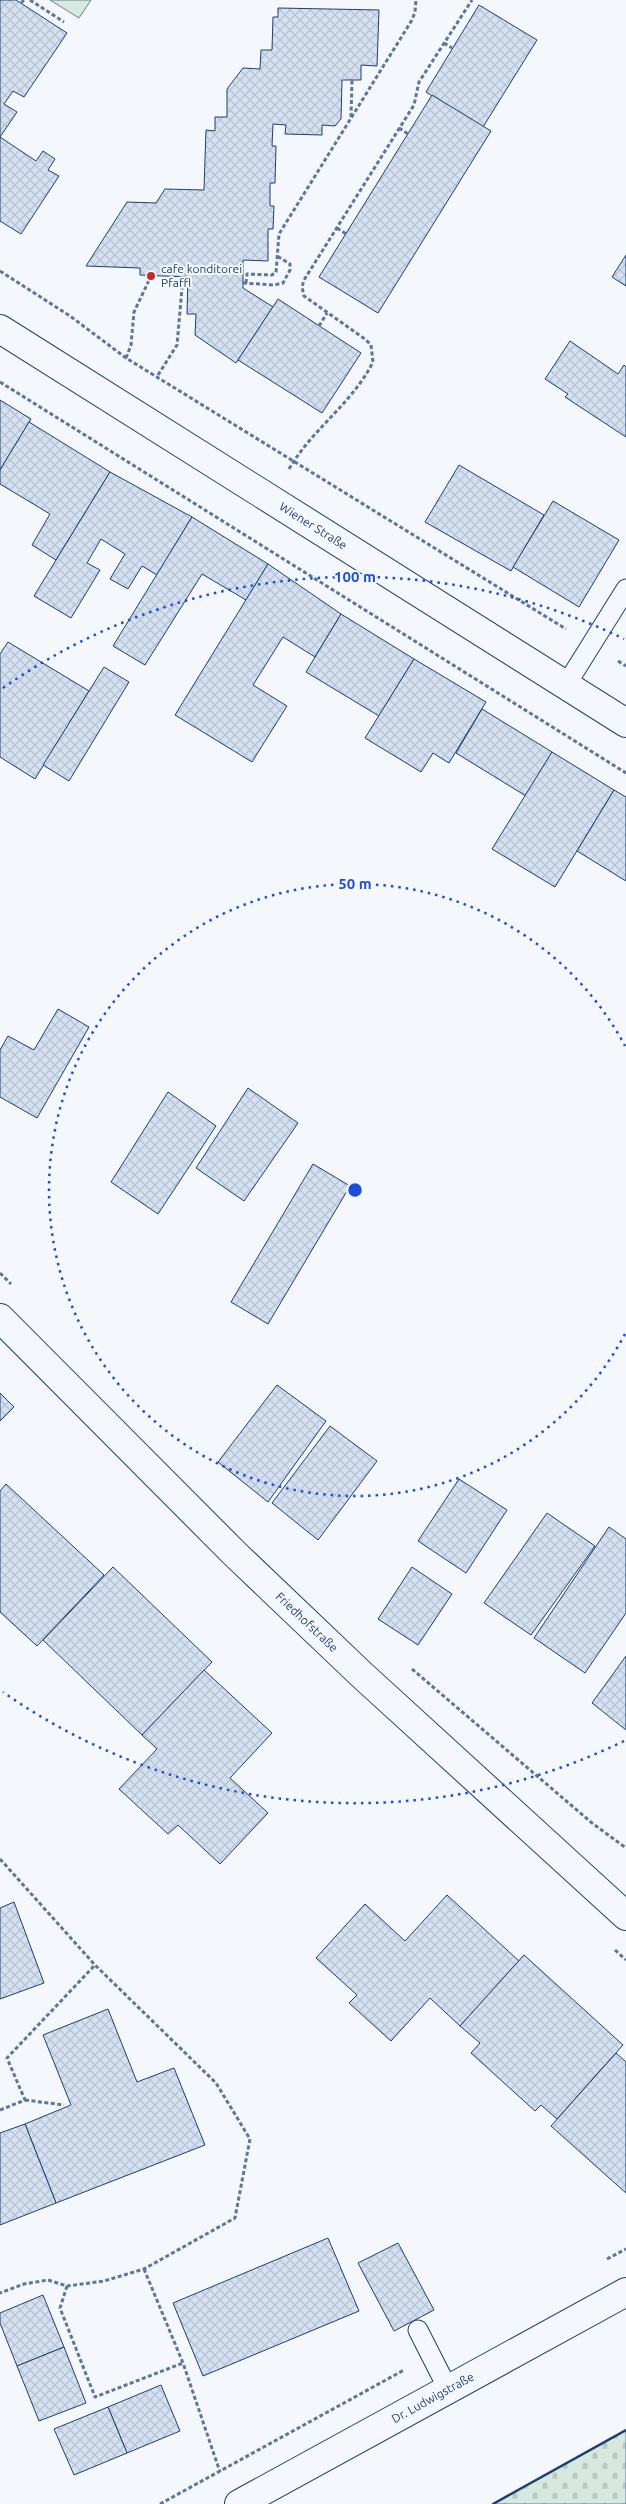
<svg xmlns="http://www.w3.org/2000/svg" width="626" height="2504" viewBox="0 0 626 2504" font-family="Ubuntu,sans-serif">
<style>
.green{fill:#d7e8df;stroke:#687fa3}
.cemetery{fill:url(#cemetery-stones);stroke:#687fa3}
.building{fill:url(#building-cross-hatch);stroke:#1d3f73}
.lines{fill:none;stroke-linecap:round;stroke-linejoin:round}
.lane-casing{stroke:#1d3f73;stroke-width:21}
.street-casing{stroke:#1d3f73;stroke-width:30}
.primary-casing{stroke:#1d3f73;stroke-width:30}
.path{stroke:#5e769c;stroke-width:3;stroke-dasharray:4 2.5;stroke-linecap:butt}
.lane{stroke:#f4f7fb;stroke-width:19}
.street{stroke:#f4f7fb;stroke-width:28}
.primary{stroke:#f4f7fb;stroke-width:28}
.wall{stroke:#1d3f73;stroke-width:2.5}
.ring{fill:none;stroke:#1d4ed8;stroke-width:2.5;stroke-dasharray:2.5 5}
.poi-dot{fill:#c62828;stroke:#f4f7fb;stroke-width:2}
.labels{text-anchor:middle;stroke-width:4;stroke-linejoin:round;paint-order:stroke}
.poi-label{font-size:12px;fill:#1d3f73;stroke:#f4f7fb;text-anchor:start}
.street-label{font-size:12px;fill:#1d3f73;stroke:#f4f7fb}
.centre{fill:#1d4ed8;stroke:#f4f7fb;stroke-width:2.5}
.ring-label{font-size:15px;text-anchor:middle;font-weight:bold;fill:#1d4ed8;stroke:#f4f7fb;stroke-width:4;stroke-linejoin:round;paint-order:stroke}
</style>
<defs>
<pattern id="cemetery-stones" width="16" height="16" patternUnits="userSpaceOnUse" patternTransform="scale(1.25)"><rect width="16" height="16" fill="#d7e8df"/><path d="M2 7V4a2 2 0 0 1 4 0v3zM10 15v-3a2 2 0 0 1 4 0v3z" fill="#b8c8c3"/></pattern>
<pattern id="building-cross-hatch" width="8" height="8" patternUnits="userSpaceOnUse" patternTransform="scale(1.25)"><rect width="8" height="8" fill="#d5e0f0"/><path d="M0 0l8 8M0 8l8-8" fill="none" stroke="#b6c1d1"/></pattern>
</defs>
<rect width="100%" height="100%" fill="#f4f7fb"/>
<!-- green -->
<polygon class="green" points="50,0 91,0 79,18"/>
<!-- cemetery -->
<polygon class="cemetery" points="626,2430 626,2504 493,2504"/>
<!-- building -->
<g class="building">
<polygon points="0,0 16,0 67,33 24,97 13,91 4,104 17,112 0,137"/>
<polygon points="479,5 537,40 483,127 426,92"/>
<polygon points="278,8 379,10 377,66 361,65 361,80 342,80 341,119 335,126 322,125 322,135 285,134 286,125 273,124 272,146 276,146 275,183 270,183 270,206 274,206 273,229 268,229 268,261 243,260 243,288 273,307 236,363 195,335 196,314 187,314 188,277 140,275 140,268 86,266 127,202 156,203 165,189 204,190 206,130 215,131 215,117 227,117 227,89 243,68 260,69 261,50 272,50 273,17 278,17"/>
<polygon points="432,95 491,131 378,313 319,277"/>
<polygon points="0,137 36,161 43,151 55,159 48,170 59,176 21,234 0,221"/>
<polygon points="626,255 626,286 612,277"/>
<polygon points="278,299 361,353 322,413 238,360"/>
<polygon points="570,341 618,374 624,365 626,367 626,437 565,397 568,394 545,379"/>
<polygon points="0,400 31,419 0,470"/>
<polygon points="29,422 110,472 56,560 32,545 50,514 0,484 0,470"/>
<polygon points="459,465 544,515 511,571 425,522"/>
<polygon points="110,472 192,517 157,575 142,566 128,589 110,579 125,554 101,539 87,563 100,570 71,618 34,596"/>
<polygon points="553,501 619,540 579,607 513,567"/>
<polygon points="192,517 268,564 246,600 202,574 145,665 113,646"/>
<polygon points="268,564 341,614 315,657 283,637 253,685 287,706 252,762 175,715"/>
<polygon points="341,614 414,659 379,716 306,672"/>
<polygon points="8,642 89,691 35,779 0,757 0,654"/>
<polygon points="414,659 486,702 449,763 433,753 421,772 365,738"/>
<polygon points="104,667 129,682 69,781 43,765"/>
<polygon points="482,709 552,752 526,796 456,753"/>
<polygon points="552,752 614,790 555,887 492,849"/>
<polygon points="614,790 626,797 626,881 577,851"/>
<polygon points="58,1009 89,1027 37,1118 0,1097 0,1050 8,1036 34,1050"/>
<polygon points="248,1088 298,1123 244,1201 196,1168"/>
<polygon points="168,1092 216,1126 158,1214 111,1182"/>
<polygon points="313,1164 350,1186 268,1324 231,1302"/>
<polygon points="277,1385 326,1421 268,1502 218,1462"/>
<polygon points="0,1393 14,1407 0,1421"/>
<polygon points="330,1426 377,1461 318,1540 272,1503"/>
<polygon points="459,1479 507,1510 466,1573 418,1541"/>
<polygon points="6,1484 104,1575 37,1646 0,1612 0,1491"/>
<polygon points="547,1513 595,1546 531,1635 484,1603"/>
<polygon points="609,1527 626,1539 626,1613 585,1673 534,1638"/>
<polygon points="113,1567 212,1662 142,1735 43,1640"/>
<polygon points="412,1567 452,1594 418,1645 378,1619"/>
<polygon points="626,1656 626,1730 592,1703"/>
<polygon points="204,1670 272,1733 230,1778 268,1813 220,1864 178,1825 168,1834 119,1789 157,1749 142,1735"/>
<polygon points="447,1895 519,1961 460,2026 430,1998 391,2041 349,2003 357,1995 316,1958 365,1904 405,1941"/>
<polygon points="14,1902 44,1983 0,1999 0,1908"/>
<polygon points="524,1955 623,2045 557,2119 541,2105 535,2111 471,2053 480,2043 460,2026"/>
<polygon points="108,2009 137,2082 174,2068 205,2145 56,2203 25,2124 71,2105 43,2035"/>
<polygon points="616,2053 626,2062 626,2193 551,2126"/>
<polygon points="25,2124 56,2203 0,2225 0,2133"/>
<polygon points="328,2238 359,2311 203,2376 173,2303"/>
<polygon points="398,2243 434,2310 394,2331 358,2263"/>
<polygon points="43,2295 64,2347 17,2366 0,2323 0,2313"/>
<polygon points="64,2347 86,2403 39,2421 17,2366"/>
<polygon points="161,2385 180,2431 127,2453 108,2407"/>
<polygon points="108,2407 127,2453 74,2475 54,2429"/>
</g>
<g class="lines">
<defs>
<g id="lane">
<polyline points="566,685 626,589"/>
<polyline points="418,2330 448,2389"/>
</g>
<g id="street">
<path id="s1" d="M0,1318L234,1553L362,1675L626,1916"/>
<path id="s2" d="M239,2504L626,2292"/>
</g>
<g id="primary">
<path id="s3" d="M0,329L626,723"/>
</g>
</defs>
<!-- lane casing -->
<use href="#lane" class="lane-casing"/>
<!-- street casing -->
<use href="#street" class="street-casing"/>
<!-- primary casing -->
<use href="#primary" class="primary-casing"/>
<!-- path -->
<g class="path">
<polyline points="30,0 64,22"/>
<polyline points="21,3 24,0"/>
<polyline points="444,43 452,48"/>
<polyline points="351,117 352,80"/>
<polyline points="399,128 408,134"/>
<polyline points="337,228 346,234"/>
<polyline points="0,271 70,316 126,358 566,629"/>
<polyline points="243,283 274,285 283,283 290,270 290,264 277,256"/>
<polyline points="246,283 247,274 272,275 276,272 279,234 412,20 415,12 416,0"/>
<polyline points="319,326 327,313"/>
<polyline points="126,358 131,345 134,312 151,276"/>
<polyline points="158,375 177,345 183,277"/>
<polyline points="0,382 626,773"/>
<path d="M289,469C313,428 351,405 373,362L371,345L365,339L304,296L302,287L304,280L414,105L419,82L472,0"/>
<polyline points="618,661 626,666"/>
<polyline points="0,1273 11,1284"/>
<polyline points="412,1669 592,1823 626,1848"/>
<polyline points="0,1859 95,1965 216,2083 250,2139 235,2218 144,2269 104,2281 67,2286 48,2280 24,2284 0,2293"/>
<polyline points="615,1950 626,1960"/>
<polyline points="25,2100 64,2105"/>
<polyline points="0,2110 25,2100 7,2058 95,1965"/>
<polyline points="607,2259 626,2249"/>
<polyline points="144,2269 183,2363 220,2472"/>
<polyline points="67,2286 60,2308 95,2397 183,2363"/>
<polyline points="160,2504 404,2370"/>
</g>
<!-- lane -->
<use href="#lane" class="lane"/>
<!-- street -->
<use href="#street" class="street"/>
<!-- primary -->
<use href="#primary" class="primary"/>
<!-- wall -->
<polyline class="wall" points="493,2504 626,2430"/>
</g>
<!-- distance rings -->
<g class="ring">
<path d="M625 1334A306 306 0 1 1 625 1046"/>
<path d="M624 1741A613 613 0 0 1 3 1692M3 688A613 613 0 0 1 624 639"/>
</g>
<!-- markers -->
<circle class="poi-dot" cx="151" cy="276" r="5"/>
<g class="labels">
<!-- poi labels -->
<g class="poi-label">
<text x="161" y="273">cafe konditorei<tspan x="161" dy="14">Pfaffl</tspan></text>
</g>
<!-- street labels -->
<g class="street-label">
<text dy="4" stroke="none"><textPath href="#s3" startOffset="370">Wiener Straße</textPath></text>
<text dy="4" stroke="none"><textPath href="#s1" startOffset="432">Friedhofstraße</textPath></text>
<text dy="4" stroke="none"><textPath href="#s2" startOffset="221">Dr. Ludwigstraße</textPath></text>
</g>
</g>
<circle cx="355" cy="1190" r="8" class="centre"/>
<g class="ring-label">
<text x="355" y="582">100 m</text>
<text x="355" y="889">50 m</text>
</g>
</svg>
